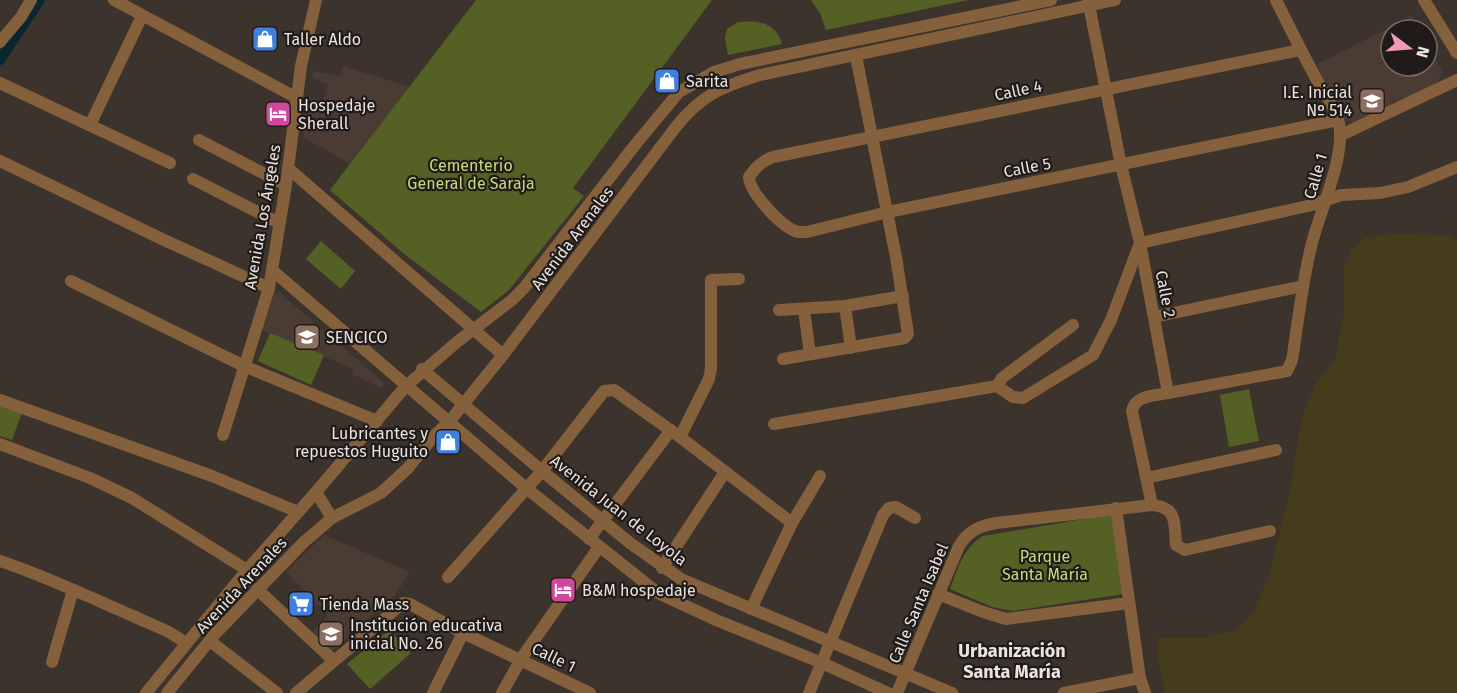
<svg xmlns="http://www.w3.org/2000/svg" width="1457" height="693" viewBox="0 0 1457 693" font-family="'Fira Sans',sans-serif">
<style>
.built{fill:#4a3b33}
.green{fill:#556024}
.sand{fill:#453c1c}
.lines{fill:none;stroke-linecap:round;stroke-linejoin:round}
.canal{stroke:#092730;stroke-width:10}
.minor{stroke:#85603c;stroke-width:12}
.labels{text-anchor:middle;stroke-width:4.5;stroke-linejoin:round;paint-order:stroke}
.poi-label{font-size:16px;fill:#eae4e0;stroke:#201b19;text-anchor:start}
.street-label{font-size:16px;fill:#eae4e0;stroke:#201b19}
.park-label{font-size:16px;fill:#c8db78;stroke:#201b19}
.neighbourhood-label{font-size:18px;font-weight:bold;fill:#eae4e0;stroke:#201b19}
</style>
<rect width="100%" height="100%" fill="#3c332d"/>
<!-- built -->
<g class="built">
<polygon points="1412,16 1419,30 1391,30 1391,66 1427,66 1427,44 1442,71 1438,83 1404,100 1400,99 1392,102 1390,107 1356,123 1344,119 1316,65"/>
<polygon points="343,66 410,87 350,164 303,137 309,97 323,102 328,84 312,77 314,71 340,76"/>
<polygon points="279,292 384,383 381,388 352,374 354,369 259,329 272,294"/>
<polygon points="324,535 410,572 396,594 331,652 312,632 328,615 286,572"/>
</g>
<!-- green -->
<g class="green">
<polygon points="476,0 712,0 573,188 584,196 509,290 481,312 403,253 330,190"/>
<polygon points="811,0 968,0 826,30 820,13"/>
<path d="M738,22C758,20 776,22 782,44L728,55L725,37L727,29Z"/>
<polygon points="321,241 355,271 341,289 306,259"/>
<polygon points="270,333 324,355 311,385 258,361"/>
<polygon points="1249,389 1259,441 1229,447 1220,395"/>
<polygon points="0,404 22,413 12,440 0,436"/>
<path d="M1113,514L1124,594L1013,611L992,607L950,589C958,568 963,548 983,536Z"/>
<polygon points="389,630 411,653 370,689 347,664"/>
</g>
<!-- sand -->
<polygon class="sand" points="1400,234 1449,236 1457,240 1457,693 1165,693 1158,660 1158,638 1209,637 1232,631 1246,622 1254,610 1270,574 1280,532 1289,497 1302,418 1315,386 1336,357 1344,312 1344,268 1351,250 1367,237"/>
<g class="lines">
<!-- canal -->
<polyline class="canal" points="0,60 40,0"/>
<!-- minor -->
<g class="minor">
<polyline points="114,0 297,98"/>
<path d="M1088,0L1121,165L1140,243L1168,393C1154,396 1135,395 1132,411L1152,505C1178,507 1174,523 1176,545L1185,550L1270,531"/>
<polyline points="1424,0 1457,53"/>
<polyline points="0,42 21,17 31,0"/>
<path d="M1300,50L773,157C762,161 756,167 749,177C750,193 781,227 798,232C801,232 804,232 807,232L888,212L1338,120"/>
<polyline points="0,83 170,163"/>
<polyline points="90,125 142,16"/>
<polyline points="1341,135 1457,80"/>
<polyline points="199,140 286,185"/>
<polyline points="0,161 162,239 269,288"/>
<polyline points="288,168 503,355"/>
<polyline points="193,179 279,223"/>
<polyline points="272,270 526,488 658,593 716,620 822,663 888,693"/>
<polyline points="71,281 244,366 377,421"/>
<polyline points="845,306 851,348"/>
<polyline points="779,310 845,306 903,296"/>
<polyline points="804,310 810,354"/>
<polyline points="1154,317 1303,286"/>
<polyline points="783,359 905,338 908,334 896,257 856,56"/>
<polyline points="422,369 542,471 630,543 681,579 952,693"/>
<polyline points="997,386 1013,397 1023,398 1093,355 1111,320 1140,243 1312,205 1341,195 1380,193 1408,187 1457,167"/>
<path d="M1168,393L1287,371L1292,360C1298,323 1302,284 1311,247C1319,212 1346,157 1339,123C1336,109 1325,94 1318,82C1303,55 1290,28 1276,0"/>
<polyline points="0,400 212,476 298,512"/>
<polyline points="774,424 997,386 1002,378 1073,325"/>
<polyline points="223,435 269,288 286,185 301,66 316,0"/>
<polyline points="680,437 709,379 711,368 711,280 739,279"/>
<polyline points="0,444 90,478 132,498 247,570"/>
<polyline points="1146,478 1276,450"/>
<polyline points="316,492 332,518"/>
<polyline points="1116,508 1140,678 1145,693"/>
<polyline points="589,539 671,430"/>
<path d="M0,561C45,576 89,597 133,616C150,624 172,631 186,644"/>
<polyline points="662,568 725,472"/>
<polyline points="448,577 542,471 604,391 614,390 680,437 792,523"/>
<polyline points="257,589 333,660"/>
<polyline points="938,594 983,612 1006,619 1129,603"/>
<polyline points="751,609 792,523 820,476"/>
<polyline points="210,641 277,693"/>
<polyline points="52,662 73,590"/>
<polyline points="146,693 247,570 316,492 406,386 457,342 512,300 524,288 635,145 679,92 714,72 740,64 1051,0"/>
<path d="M167,693L215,634L304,542L332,518L381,493L408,468L434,436L449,422L503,355L675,128C701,95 721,87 760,75L1115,0"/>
<polyline points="296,693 403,603 410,604 463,633 590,693"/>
<polyline points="433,693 463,633"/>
<polyline points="502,693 521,659 599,547"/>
<polyline points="809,693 883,515 889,508 896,507 915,518"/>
<path d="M897,693L959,546C968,531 979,526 996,523L1152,505"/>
<polyline points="1064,693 1140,678"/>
</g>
</g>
<!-- icons -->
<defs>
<symbol id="shop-square" viewBox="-11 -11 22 22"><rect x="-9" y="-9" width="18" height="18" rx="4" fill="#3f7fe0" stroke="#201b19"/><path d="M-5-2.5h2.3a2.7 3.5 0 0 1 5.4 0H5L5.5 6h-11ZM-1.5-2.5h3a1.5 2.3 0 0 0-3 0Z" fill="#fff"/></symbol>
<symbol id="school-square" viewBox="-11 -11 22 22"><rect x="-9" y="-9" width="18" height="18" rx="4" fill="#8d6e63" stroke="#201b19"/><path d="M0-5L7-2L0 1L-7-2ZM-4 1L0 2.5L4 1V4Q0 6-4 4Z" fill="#fff"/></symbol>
<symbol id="hotel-square" viewBox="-11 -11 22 22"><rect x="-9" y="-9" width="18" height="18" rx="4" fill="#d1479c" stroke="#201b19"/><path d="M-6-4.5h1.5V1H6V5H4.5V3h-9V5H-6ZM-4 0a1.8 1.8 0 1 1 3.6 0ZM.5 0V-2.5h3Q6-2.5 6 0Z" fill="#fff"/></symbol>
<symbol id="university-square" viewBox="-11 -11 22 22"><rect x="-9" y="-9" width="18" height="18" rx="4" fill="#8d6e63" stroke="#201b19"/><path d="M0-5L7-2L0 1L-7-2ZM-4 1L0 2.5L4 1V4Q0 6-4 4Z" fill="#fff"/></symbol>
<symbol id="supermarket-square" viewBox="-11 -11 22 22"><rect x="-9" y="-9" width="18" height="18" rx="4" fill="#3f7fe0" stroke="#201b19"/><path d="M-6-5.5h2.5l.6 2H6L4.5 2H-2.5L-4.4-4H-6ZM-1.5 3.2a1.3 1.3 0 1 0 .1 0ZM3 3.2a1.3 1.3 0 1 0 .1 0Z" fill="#fff"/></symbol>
</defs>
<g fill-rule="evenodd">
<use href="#shop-square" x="250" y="24" width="30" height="30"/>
<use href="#shop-square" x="652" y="66" width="30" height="30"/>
<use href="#school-square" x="1357" y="86" width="30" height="30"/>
<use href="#hotel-square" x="263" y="99" width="30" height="30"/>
<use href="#university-square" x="292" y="322" width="30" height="30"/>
<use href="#shop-square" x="433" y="427" width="30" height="30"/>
<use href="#hotel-square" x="548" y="575" width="30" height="30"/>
<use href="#supermarket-square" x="286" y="589" width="30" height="30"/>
<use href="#school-square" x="316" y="619" width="30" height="30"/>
</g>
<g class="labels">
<!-- poi labels -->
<g class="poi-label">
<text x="284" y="45">Taller Aldo</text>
<text x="686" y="87">Sarita</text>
<text x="1352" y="98" text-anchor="end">I.E. Inicial<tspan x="1352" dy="18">Nº 514</tspan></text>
<text x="298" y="111">Hospedaje<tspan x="298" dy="18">Sherall</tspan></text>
<text x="326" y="343">SENCICO</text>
<text x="428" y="439" text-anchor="end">Lubricantes y<tspan x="428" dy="18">repuestos Huguito</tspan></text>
<text x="582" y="596">B&amp;M hospedaje</text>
<text x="320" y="610">Tienda Mass</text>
<text x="350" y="631">Institución educativa<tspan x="350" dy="18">inicial No. 26</tspan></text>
</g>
<!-- street labels -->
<g class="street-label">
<text transform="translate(1018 90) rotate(-12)" y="6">Calle 4</text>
<text transform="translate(1027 167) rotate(-11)" y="6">Calle 5</text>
<text transform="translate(1315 176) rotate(-74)" y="6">Calle 1</text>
<text transform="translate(262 217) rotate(-80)" y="6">Avenida Los Ángeles</text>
<text transform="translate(572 238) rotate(-53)" y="6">Avenida Arenales</text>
<text transform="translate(1166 294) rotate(79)" y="6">Calle 2</text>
<text transform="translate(619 510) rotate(38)" y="6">Avenida Juan de Loyola</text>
<text transform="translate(241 585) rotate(-47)" y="6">Avenida Arenales</text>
<text transform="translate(918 603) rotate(-67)" y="6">Calle Santa Isabel</text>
<text transform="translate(554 657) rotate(26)" y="6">Calle 1</text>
</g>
<!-- park labels -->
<g class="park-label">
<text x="471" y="171">Cementerio<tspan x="471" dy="18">General de Saraja</tspan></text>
<text x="1045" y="562">Parque<tspan x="1045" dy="18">Santa María</tspan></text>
</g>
<!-- neighbourhood labels -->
<g class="neighbourhood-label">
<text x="1012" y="657">Urbanización<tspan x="1012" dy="21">Santa María</tspan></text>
</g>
</g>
<!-- north arrow -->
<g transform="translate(1409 48) rotate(106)"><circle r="28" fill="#201b19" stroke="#716b69" stroke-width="1.5"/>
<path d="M0-4.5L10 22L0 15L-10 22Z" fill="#ef9ab8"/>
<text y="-9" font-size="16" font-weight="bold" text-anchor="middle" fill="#eae4e0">N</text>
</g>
</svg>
